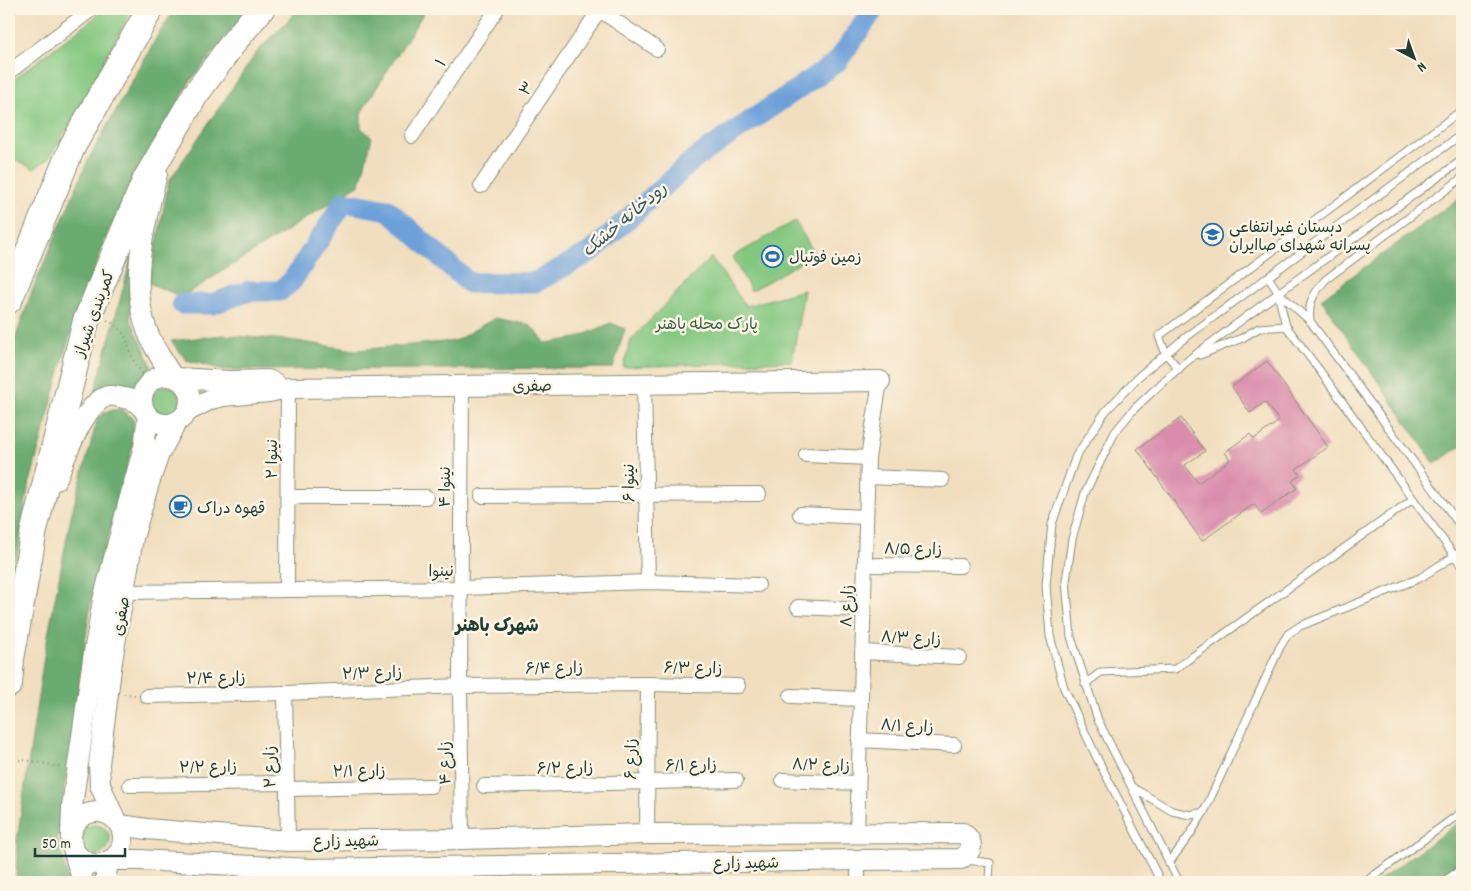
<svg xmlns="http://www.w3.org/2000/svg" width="1471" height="891" viewBox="0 0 1471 891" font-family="Dekko,'Playpen Sans Arabic',sans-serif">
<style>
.green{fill:#84c781;stroke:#52825a}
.forest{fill:#6bac6f;stroke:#457452}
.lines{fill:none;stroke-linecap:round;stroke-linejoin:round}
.river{stroke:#6da0d9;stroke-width:21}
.building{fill:#d98cab}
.lane-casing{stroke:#888e79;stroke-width:9}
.street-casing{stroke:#888e79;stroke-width:16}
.secondary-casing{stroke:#888e79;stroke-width:22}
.highway-casing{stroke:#888e79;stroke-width:28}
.path{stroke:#888e79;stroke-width:2;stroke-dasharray:1 4;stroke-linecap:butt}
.lane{stroke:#fff;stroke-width:7}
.street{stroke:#fff;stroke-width:14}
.secondary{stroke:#fff;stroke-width:20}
.highway{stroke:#fff;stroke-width:26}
.labels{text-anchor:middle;stroke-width:5;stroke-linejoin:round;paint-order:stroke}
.street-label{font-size:16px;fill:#1f3d34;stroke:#fcf5e5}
.poi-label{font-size:16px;fill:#1f3d34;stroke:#fcf5e5;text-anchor:start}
.park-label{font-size:16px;fill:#386047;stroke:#fcf5e5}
.water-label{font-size:18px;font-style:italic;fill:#365b66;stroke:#fcf5e5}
.neighbourhood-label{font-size:18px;font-weight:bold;fill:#1f3d34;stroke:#fcf5e5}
</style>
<rect width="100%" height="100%" fill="#fcf5e5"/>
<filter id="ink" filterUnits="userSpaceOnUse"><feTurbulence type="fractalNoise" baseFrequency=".02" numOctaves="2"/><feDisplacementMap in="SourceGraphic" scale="10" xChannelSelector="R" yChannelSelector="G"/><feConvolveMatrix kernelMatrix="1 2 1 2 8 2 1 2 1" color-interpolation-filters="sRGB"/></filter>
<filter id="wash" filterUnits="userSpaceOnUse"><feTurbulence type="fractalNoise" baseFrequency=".0096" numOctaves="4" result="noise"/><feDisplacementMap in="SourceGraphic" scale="20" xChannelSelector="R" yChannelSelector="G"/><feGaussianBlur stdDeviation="1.12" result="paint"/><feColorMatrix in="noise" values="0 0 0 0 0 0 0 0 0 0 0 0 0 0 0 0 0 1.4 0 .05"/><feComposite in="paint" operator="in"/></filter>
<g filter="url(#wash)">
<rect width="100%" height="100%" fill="#f1debe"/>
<!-- green -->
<g class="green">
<polygon points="106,9 118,9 130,13 76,114 49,158 34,169 9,157 9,83"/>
<polygon points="795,221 815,254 751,291 732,257"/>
<polygon points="711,257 746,306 804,290 792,361 623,367 631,340"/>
<circle cx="166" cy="400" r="14"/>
<circle cx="95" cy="840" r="15"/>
</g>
<!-- forest -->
<g class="forest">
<polygon points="175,9 248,9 189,83 108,233 68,342 27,493 9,612 9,356 32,291 88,160 159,33"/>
<polygon points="299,9 426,9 361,113 361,128 372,137 360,184 182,297 149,283 169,181 257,52"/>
<polygon points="1462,196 1462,445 1435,464 1321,299"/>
<polygon points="133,252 130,318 152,366 136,392 94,395"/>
<polygon points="495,318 530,325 546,343 577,338 611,323 625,329 613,368 224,370 186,360 171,341 223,335 289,340 355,350 455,341"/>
<polygon points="121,409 133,418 134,441 91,602 57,838 69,882 16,882 17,840 44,656 71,516 98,417 107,411"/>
<polygon points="1462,820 1462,861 1433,882 1377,882"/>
</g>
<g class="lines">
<!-- river -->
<polyline class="river" points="182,304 212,304 249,291 280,291 292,281 344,202 388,210 469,283 536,282 592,251 693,160 837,62 874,9"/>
</g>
<g id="blocks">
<!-- building -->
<polygon class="building" points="1267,361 1328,447 1296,469 1300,475 1292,481 1297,488 1261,514 1254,504 1202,541 1137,449 1181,418 1205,451 1185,465 1198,483 1230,460 1225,452 1250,434 1254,439 1279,421 1265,402 1250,413 1232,387"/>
</g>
</g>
<g filter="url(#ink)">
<use href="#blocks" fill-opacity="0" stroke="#888e79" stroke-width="1"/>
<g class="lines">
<defs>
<g id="lane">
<path d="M1462,178L1325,280C1313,295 1308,302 1310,321L1462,528"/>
<polyline points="1268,277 1278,292 1310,321"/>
<polyline points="1278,293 1286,326"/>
<polyline points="1200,355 1242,338 1259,328 1286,326 1320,371 1462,566"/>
<polyline points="1179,369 1166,354 1159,336 1462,110"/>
<polyline points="1085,684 1101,672 1175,669 1413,499"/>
<polyline points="1132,787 1172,811 1190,815 1204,812"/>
<polyline points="967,860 990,863 989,882"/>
<polyline points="1169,863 1189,836 1204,812 1280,647 1288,634 1300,626 1420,578 1462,551"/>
<polyline points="1161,882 1098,760 1064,688 1050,636 1046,585 1052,524 1076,456 1105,412 1138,377 1181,341 1462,134"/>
<polyline points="1179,882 1098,720 1071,637 1066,581 1072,539 1085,493 1115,432 1134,409 1165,380 1192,357 1285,288 1462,160"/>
<polyline points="1365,882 1462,812"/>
<polyline points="1443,882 1462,869"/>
</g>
<g id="street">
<polyline points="598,9 657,49"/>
<polyline points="9,72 92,9"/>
<polyline points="412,136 497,9"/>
<polyline points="481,186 600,9"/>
<polyline points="644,384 648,582"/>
<polyline points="462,386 460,686 462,839"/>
<polyline points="806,455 868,458"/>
<polyline points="868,477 942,480"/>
<polyline points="482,496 759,494"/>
<polyline points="288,497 426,497"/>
<polyline points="800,514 866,517"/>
<polyline points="865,565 960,566"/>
<polyline points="287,590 288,388"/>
<polyline points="124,592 461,588 648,582 758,585"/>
<polyline points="798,607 863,610"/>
<polyline points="862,652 959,657"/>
<polyline points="285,693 288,841"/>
<polyline points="147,696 285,693 460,686 648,684 738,686"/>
<polyline points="791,696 860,699"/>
<polyline points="859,740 954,745"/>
<polyline points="783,780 858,783"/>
<polyline points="130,785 287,783"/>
<polyline points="484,786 736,780"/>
<polyline points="287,789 431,786"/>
<polyline points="647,834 648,684"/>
<polyline points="857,834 868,458 880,381"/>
<polyline points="858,882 858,860"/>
</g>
<g id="secondary">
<path d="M157,174C145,223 128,284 148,333C154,348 163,362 172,376"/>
<circle cx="166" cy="400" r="24"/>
<polyline points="177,378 229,381 268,380 275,383"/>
<polyline points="188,411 211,399 223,396 269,392 288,388 880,381"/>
<path d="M56,480C65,459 84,402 108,396C113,395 119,397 124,398C132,399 138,402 143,409"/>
<circle cx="97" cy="838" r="26"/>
<polyline points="114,817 100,785 99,764 112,661 133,538 149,483 159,454 177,421"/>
<polyline points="71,835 72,806 93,659 103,600 127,508 144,447 148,416"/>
<polyline points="73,849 83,882"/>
<path d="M111,860H139L311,869L858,860L961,859C973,851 975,843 963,833L647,834L462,839L288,841L147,829L120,825"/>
<polyline points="105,882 108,861"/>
</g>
<g id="highway">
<polyline points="9,300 72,147 150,9"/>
<polyline points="9,684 11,659 34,530 86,321 146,179 195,95 236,39 261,9"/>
</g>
</defs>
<!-- lane casing -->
<use href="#lane" class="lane-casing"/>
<!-- street casing -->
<use href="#street" class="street-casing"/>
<!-- secondary casing -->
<use href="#secondary" class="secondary-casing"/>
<!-- highway casing -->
<use href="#highway" class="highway-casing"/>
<!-- path -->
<g class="path">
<path d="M107,320C128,332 125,339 133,359C137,367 144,375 149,383"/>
<polyline points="124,694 135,695"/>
<polyline points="9,759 31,761 61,767"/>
</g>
<!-- lane -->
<use href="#lane" class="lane"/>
<!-- street -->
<use href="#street" class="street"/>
<!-- secondary -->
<use href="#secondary" class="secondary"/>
<!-- highway -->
<use href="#highway" class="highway"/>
</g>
</g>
<!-- icons -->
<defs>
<symbol id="school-ring" viewBox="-11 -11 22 22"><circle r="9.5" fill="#fcf5e5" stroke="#1f6fb2" stroke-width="1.5"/><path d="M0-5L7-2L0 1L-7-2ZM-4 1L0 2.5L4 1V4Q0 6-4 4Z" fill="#1f6fb2"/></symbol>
<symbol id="stadium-ring" viewBox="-11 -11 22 22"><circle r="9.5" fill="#fcf5e5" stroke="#1f6fb2" stroke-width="1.5"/><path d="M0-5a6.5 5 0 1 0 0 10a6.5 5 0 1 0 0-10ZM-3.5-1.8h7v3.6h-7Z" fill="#1f6fb2"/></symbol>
<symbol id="cafe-ring" viewBox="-11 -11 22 22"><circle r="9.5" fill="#fcf5e5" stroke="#1f6fb2" stroke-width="1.5"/><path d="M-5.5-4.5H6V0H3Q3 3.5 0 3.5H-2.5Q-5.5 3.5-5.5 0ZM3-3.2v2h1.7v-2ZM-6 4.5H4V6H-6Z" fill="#1f6fb2"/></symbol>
</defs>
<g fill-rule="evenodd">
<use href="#school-ring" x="1200" y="222" width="25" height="25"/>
<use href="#stadium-ring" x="760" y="244" width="25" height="25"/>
<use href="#cafe-ring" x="168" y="494" width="25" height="25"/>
</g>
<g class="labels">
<!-- street labels -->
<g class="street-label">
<text transform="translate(440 62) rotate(-56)" y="6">۱</text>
<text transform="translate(526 88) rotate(-56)" y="6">۳</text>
<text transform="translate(93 313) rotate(-70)" y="6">کمربندی شیراز</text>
<text transform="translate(532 385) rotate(-1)" y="6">صفری</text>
<text transform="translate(271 459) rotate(-90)" y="6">۲ نینوا</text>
<text transform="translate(628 483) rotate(-91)" y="6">۶ نینوا</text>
<text transform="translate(444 487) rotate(-90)" y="6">۴ نینوا</text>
<text transform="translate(913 548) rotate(1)" y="6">۸/۵ زارع</text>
<text transform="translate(441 570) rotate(-1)" y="6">نینوا</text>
<text transform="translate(846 606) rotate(-88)" y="6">۸ زارع</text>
<text transform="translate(120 616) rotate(-80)" y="6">صفری</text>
<text transform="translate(911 637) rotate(3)" y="6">۸/۳ زارع</text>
<text transform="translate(554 667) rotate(-1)" y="6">۶/۴ زارع</text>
<text transform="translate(693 667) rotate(1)" y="6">۶/۳ زارع</text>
<text transform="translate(372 672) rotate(-2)" y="6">۲/۳ زارع</text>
<text transform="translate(216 677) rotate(-1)" y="6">۲/۴ زارع</text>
<text transform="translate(907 725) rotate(3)" y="6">۸/۱ زارع</text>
<text transform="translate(630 759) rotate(-90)" y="6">۶ زارع</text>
<text transform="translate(444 763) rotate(-91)" y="6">۴ زارع</text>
<text transform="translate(691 764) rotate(-1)" y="6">۶/۱ زارع</text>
<text transform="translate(821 764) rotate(2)" y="6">۸/۲ زارع</text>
<text transform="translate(208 766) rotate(-1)" y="6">۲/۲ زارع</text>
<text transform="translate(269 767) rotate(-91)" y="6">۲ زارع</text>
<text transform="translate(565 767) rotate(-1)" y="6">۶/۲ زارع</text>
<text transform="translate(359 770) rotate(-1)" y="6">۲/۱ زارع</text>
<text transform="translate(346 840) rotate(-1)" y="6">شهید زارع</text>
<text transform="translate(746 862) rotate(-1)" y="6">شهید زارع</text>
</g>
<!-- poi labels -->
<g class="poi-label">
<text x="1229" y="232">دبستان غیرانتفاعی<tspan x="1229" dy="18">پسرانه شهدای صاایران</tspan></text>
<text x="789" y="262">زمین فوتبال</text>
<text x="197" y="513">قهوه دراک</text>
</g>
<!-- park labels -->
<g class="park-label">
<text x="707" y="329">پارک محله باهنر</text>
</g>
<!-- water labels -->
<g class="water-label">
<text transform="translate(624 219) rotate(-40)" y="6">رودخانه خشک</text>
</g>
<!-- neighbourhood labels -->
<g class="neighbourhood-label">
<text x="497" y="631">شهرک باهنر</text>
</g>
</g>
<!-- margin -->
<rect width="1471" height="891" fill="none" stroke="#fcf5e5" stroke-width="30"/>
<!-- north arrow -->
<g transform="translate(1414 58) rotate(139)" stroke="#fcf5e5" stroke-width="4" paint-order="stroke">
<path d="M0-4L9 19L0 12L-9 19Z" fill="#1f3d34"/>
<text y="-8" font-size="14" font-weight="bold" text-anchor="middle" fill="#1f3d34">N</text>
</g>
<!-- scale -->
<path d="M35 848v8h90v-8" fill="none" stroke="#1f3d34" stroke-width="2.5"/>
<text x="42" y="848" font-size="15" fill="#1f3d34" stroke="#fcf5e5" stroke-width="4" paint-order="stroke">50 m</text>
</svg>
